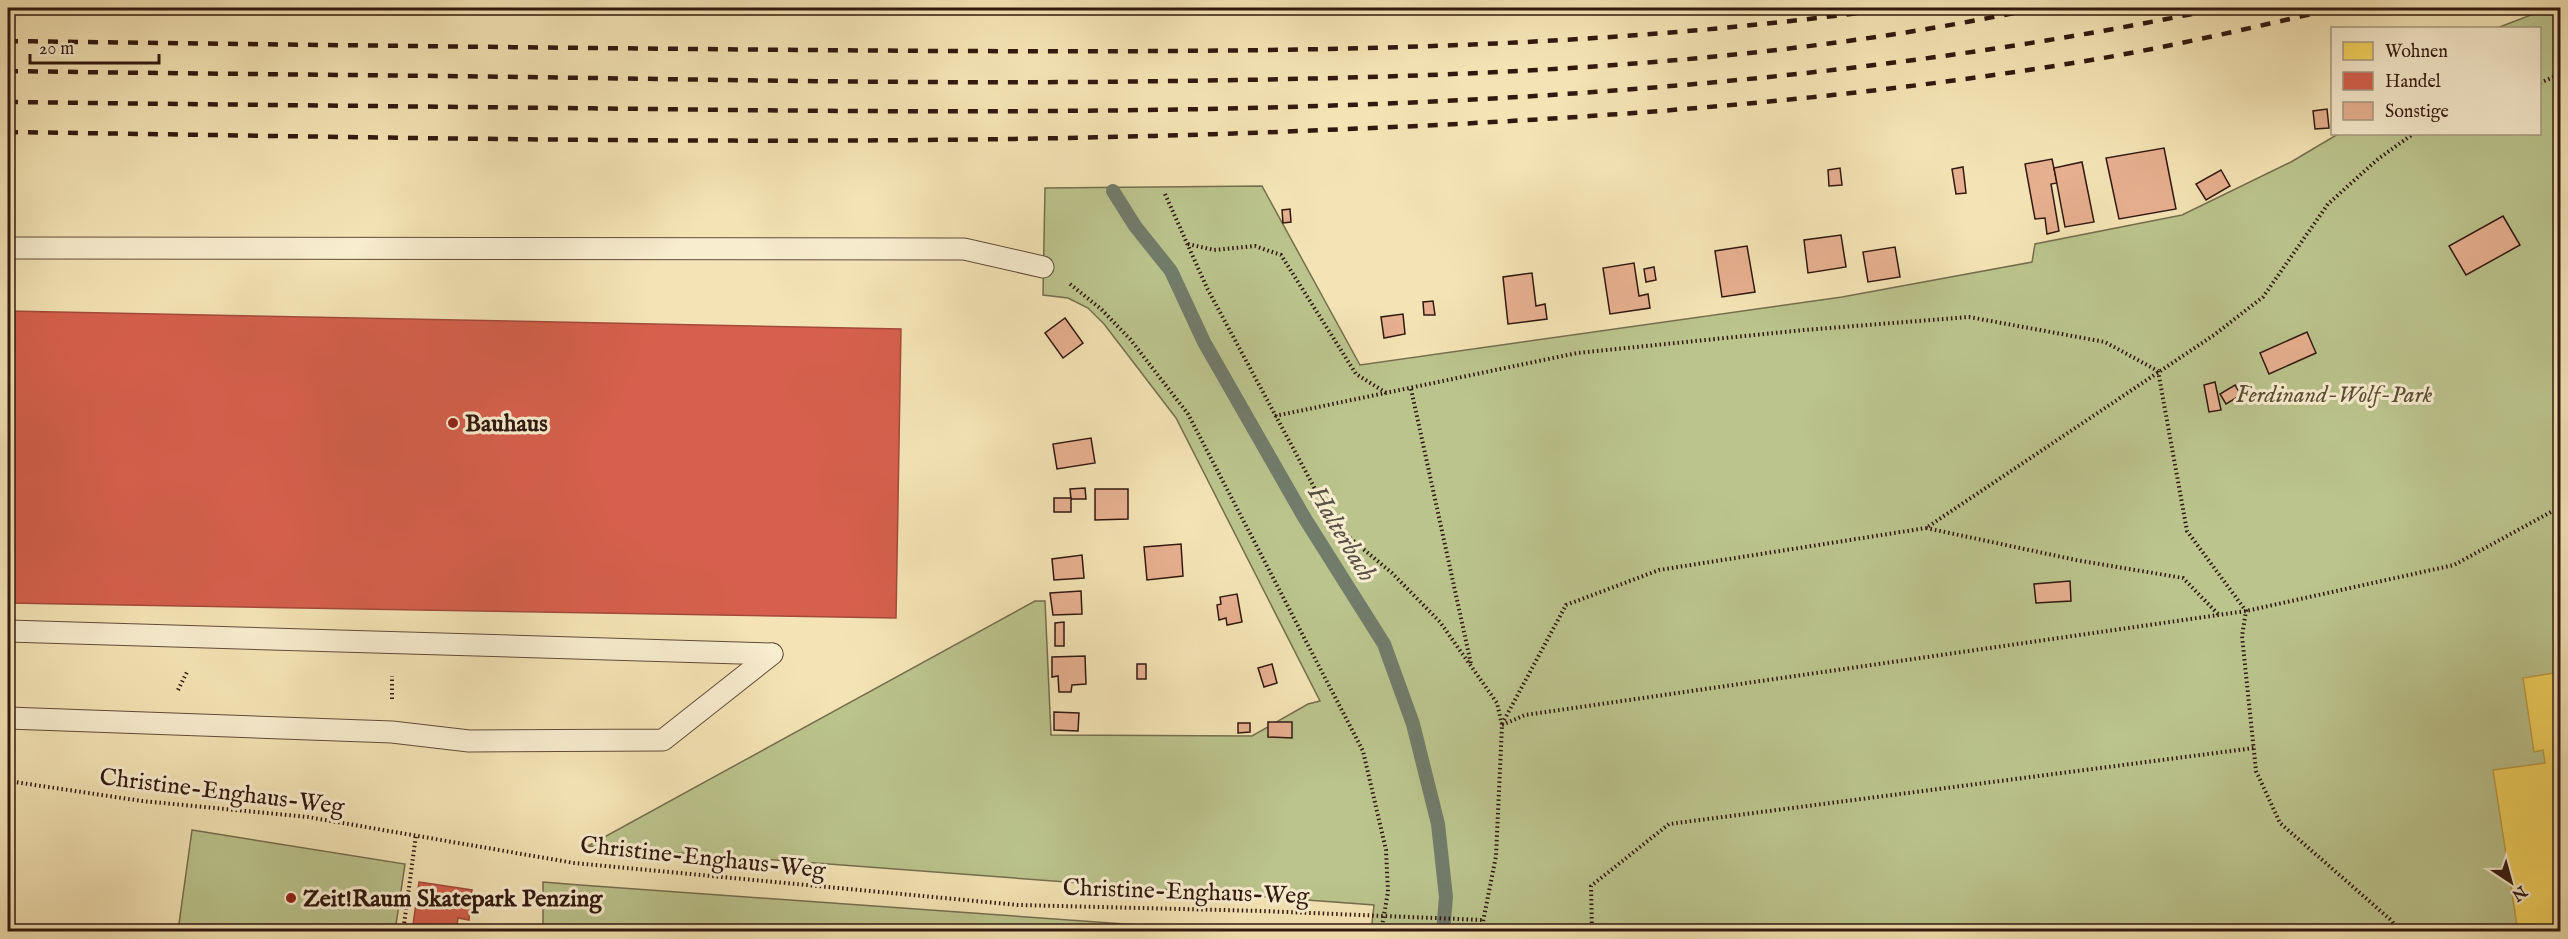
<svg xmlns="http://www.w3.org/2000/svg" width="2568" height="939" viewBox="0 0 2568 939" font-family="'IM FELL English',serif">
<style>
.green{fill:#bbc48d;stroke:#766e4e;stroke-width:1.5}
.homes{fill:#f6d55c;stroke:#bb9c45;stroke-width:1.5}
.shops{fill:#d6604d;stroke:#a44a3a;stroke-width:1.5}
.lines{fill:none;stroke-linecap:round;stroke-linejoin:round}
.stream{stroke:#727c6b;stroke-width:14}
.building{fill:#e7b090;stroke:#31180f;stroke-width:1.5}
.lane-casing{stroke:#624b38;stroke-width:23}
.path{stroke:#31180f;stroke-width:4;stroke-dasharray:1.5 3;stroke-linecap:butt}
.lane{stroke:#f8edcf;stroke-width:21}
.rail{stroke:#31180f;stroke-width:4.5;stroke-dasharray:10 10;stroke-linecap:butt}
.poi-dot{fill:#8f2418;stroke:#f8edcf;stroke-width:2}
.labels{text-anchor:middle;stroke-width:6;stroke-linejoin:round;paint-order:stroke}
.park-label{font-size:24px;font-style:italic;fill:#5a4c35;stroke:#f8edcf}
.poi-label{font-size:24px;font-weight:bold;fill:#31180f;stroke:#f8edcf;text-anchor:start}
.street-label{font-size:24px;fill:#31180f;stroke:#f8edcf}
.water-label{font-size:26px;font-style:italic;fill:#575245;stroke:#f8edcf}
</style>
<rect width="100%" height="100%" fill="#f4e4b5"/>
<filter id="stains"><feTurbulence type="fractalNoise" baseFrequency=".00333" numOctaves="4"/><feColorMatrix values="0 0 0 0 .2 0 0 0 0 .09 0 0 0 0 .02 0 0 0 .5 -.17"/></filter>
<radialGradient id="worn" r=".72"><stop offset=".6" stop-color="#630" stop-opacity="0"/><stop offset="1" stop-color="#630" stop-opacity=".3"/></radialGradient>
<!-- green -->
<g class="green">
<polygon points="2549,8 2560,8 2560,931 1371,932 1374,905 588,846 1035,601 1045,601 1051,735 1252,736 1308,704 1320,701 1176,418 1104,324 1088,308 1068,298 1043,295 1045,188 1262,186 1360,365 1842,297 2032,262 2035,244 2182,215 2291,162 2338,134 2540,134 2540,28 2497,28"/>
<polygon points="192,830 405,864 395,931 178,931"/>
<polygon points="543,882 580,885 1223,931 543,931"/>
</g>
<!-- homes -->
<polygon class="homes" points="2560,672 2560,932 2518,932 2493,770 2545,763 2543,750 2534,752 2523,678"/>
<!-- shops -->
<g class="shops">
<polygon points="8,311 901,329 896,618 8,603"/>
<polygon points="419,882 472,890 469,920 458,918 456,932 412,932"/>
</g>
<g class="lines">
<!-- stream -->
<polyline class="stream" points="1113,191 1135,226 1171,271 1204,342 1304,517 1384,644 1413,724 1438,824 1446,897 1443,932"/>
</g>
<!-- building -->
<g class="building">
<polygon points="2327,109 2329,128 2315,129 2313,111"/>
<polygon points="2164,148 2176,209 2119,219 2106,158"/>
<polygon points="2052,159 2057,183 2051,184 2059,231 2047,234 2045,218 2035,219 2025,164"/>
<polygon points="2082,162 2094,222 2065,227 2054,168"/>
<polygon points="1963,167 1966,193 1956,194 1952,169"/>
<polygon points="1840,168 1842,185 1829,186 1828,170"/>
<polygon points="2221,170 2230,186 2206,200 2196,184"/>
<polygon points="1290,209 1291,222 1283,223 1282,210"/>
<polygon points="2503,216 2520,245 2466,275 2449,246"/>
<polygon points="1841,235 1846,267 1808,273 1804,240"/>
<polygon points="1747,246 1755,292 1722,297 1715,251"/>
<polygon points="1895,247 1900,277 1868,282 1863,252"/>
<polygon points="1634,263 1639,296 1648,294 1650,308 1610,314 1603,268"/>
<polygon points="1654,267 1656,280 1646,282 1644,269"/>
<polygon points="1532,273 1536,306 1545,304 1547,319 1508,324 1503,277"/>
<polygon points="1433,301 1435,315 1424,315 1423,302"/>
<polygon points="1403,314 1405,334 1384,338 1381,317"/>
<polygon points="1065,318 1083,343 1063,358 1045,333"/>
<polygon points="2307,332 2316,353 2269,374 2260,353"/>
<polygon points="2215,382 2221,410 2209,412 2204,385"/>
<polygon points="2235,385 2241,395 2226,404 2220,394"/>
<polygon points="1091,438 1095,463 1057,469 1053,444"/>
<polygon points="1085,488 1086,499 1071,499 1070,489"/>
<polygon points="1095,489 1128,489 1128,519 1095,520"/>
<rect x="1054" y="498" width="17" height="14"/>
<polygon points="1181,544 1183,576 1147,580 1144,547"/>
<polygon points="1082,555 1084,578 1054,580 1052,559"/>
<polygon points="2070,581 2071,601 2036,603 2034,584"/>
<polygon points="1081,591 1082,614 1053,615 1050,593"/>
<polygon points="1237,594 1242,622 1227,625 1226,618 1219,620 1217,605 1221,604 1220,597"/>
<polygon points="1064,622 1064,646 1055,646 1055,623"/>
<polygon points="1085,656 1086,684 1072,685 1071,692 1059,692 1058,676 1052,677 1052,657"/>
<rect x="1137" y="664" width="9" height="15"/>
<polygon points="1272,664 1277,683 1264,687 1258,668"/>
<polygon points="1054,712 1079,713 1078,731 1054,730"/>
<polygon points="1268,722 1292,722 1292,738 1268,737"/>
<polygon points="1238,723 1250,723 1250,732 1238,733"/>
</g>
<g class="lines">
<defs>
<g id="lane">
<polyline points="8,248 964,249 1043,267"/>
<polyline points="8,631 772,654"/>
<polyline points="8,718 392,732 469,741 663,740 772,654"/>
</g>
</defs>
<!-- lane casing -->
<use href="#lane" class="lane-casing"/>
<!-- path -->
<g class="path">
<polyline points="2540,83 2560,74"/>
<polyline points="1165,194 1207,288 1322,502 1344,533 1392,573 1440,622 1497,703 1502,725 1496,856 1481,932"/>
<polyline points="1188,244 1214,250 1255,246 1281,255 1356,374 1388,394"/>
<polyline points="1070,284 1101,309 1130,339 1188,414 1363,751 1386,850 1388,892 1381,932"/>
<polyline points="2158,371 2187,531 2246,611 2242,636 2256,771 2280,823 2392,921 2398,932"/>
<polyline points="1411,389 1471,664"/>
<polyline points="1275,416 1577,353 1804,330 1969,317 2105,342 2158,371"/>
<polyline points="2218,614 2183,578 2076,560 1926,528 2214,335 2263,297 2328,204 2378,159 2413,134"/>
<polyline points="178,690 188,670"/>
<polyline points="392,699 392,676"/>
<polyline points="1502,724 1566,605 1659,570 1926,528"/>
<polyline points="1502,725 1525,715 2246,611 2454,565 2560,507"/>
<polyline points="8,781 142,801 308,817 574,863 1018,905 1262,911 1483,920"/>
<polyline points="403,932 416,835"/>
<polyline points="1592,932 1591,886 1669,824 2254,748"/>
</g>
<!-- lane -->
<use href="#lane" class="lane"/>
<!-- rail -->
<g class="rail">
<path d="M8,41C321,45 634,49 947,51C1264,52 1581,52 1895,8"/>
<path d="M8,71C202,74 396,75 591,78C785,81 979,84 1174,81C1462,77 1755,68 2038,8"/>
<path d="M8,102C249,105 491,107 733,110C1228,115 1734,110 2221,8"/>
<path d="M8,132C446,138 885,149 1324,130C1575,120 1825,103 2073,63C2162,49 2250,28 2338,8"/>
</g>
</g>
<!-- markers -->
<g class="poi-dot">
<circle cx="453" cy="423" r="6"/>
<circle cx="291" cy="898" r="6"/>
</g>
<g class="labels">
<!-- park labels -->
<g class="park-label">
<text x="2334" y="402">Ferdinand-Wolf-Park</text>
</g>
<!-- poi labels -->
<g class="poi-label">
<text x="465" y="431">Bauhaus</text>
<text x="303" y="906">Zeit!Raum Skatepark Penzing</text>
</g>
<!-- street labels -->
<g class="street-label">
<text transform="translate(222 791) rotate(7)" y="8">Christine-Enghaus-Weg</text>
<text transform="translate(703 857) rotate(6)" y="8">Christine-Enghaus-Weg</text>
<text transform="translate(1186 891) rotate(2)" y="8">Christine-Enghaus-Weg</text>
</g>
<!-- water labels -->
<g class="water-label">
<text transform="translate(1343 533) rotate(59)" y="9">Halterbach</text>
</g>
</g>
<!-- margin -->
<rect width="2568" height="939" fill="none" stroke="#f4e4b5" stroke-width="30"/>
<rect x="9" y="9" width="2550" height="921" fill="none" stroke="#31180f" stroke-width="3"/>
<rect x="15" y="15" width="2538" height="909" fill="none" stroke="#31180f" stroke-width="1.5"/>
<!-- legend -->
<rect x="2331" y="27" width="210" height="108" fill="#f8edcf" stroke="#a89882" stroke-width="1.5"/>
<rect x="2343" y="42" width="30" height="18" fill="#f6d55c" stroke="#a89882" stroke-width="1.5"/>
<text x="2385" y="57" font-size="18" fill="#31180f">Wohnen</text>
<rect x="2343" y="72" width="30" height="18" fill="#d6604d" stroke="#a89882" stroke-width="1.5"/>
<text x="2385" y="87" font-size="18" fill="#31180f">Handel</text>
<rect x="2343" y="102" width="30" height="18" fill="#e7b090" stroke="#a89882" stroke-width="1.5"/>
<text x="2385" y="117" font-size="18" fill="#31180f">Sonstige</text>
<!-- north arrow -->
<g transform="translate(2511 882) rotate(144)" stroke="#f8edcf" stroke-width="4.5" paint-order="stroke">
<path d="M0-4.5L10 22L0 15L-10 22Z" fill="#31180f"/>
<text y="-9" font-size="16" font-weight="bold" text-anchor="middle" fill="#31180f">N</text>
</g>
<!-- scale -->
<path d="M30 54v9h129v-9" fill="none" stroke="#31180f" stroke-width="3"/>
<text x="39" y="54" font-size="18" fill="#31180f" stroke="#f8edcf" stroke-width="4.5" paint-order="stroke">20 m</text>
<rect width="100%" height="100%" filter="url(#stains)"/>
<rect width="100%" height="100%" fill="url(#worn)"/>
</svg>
